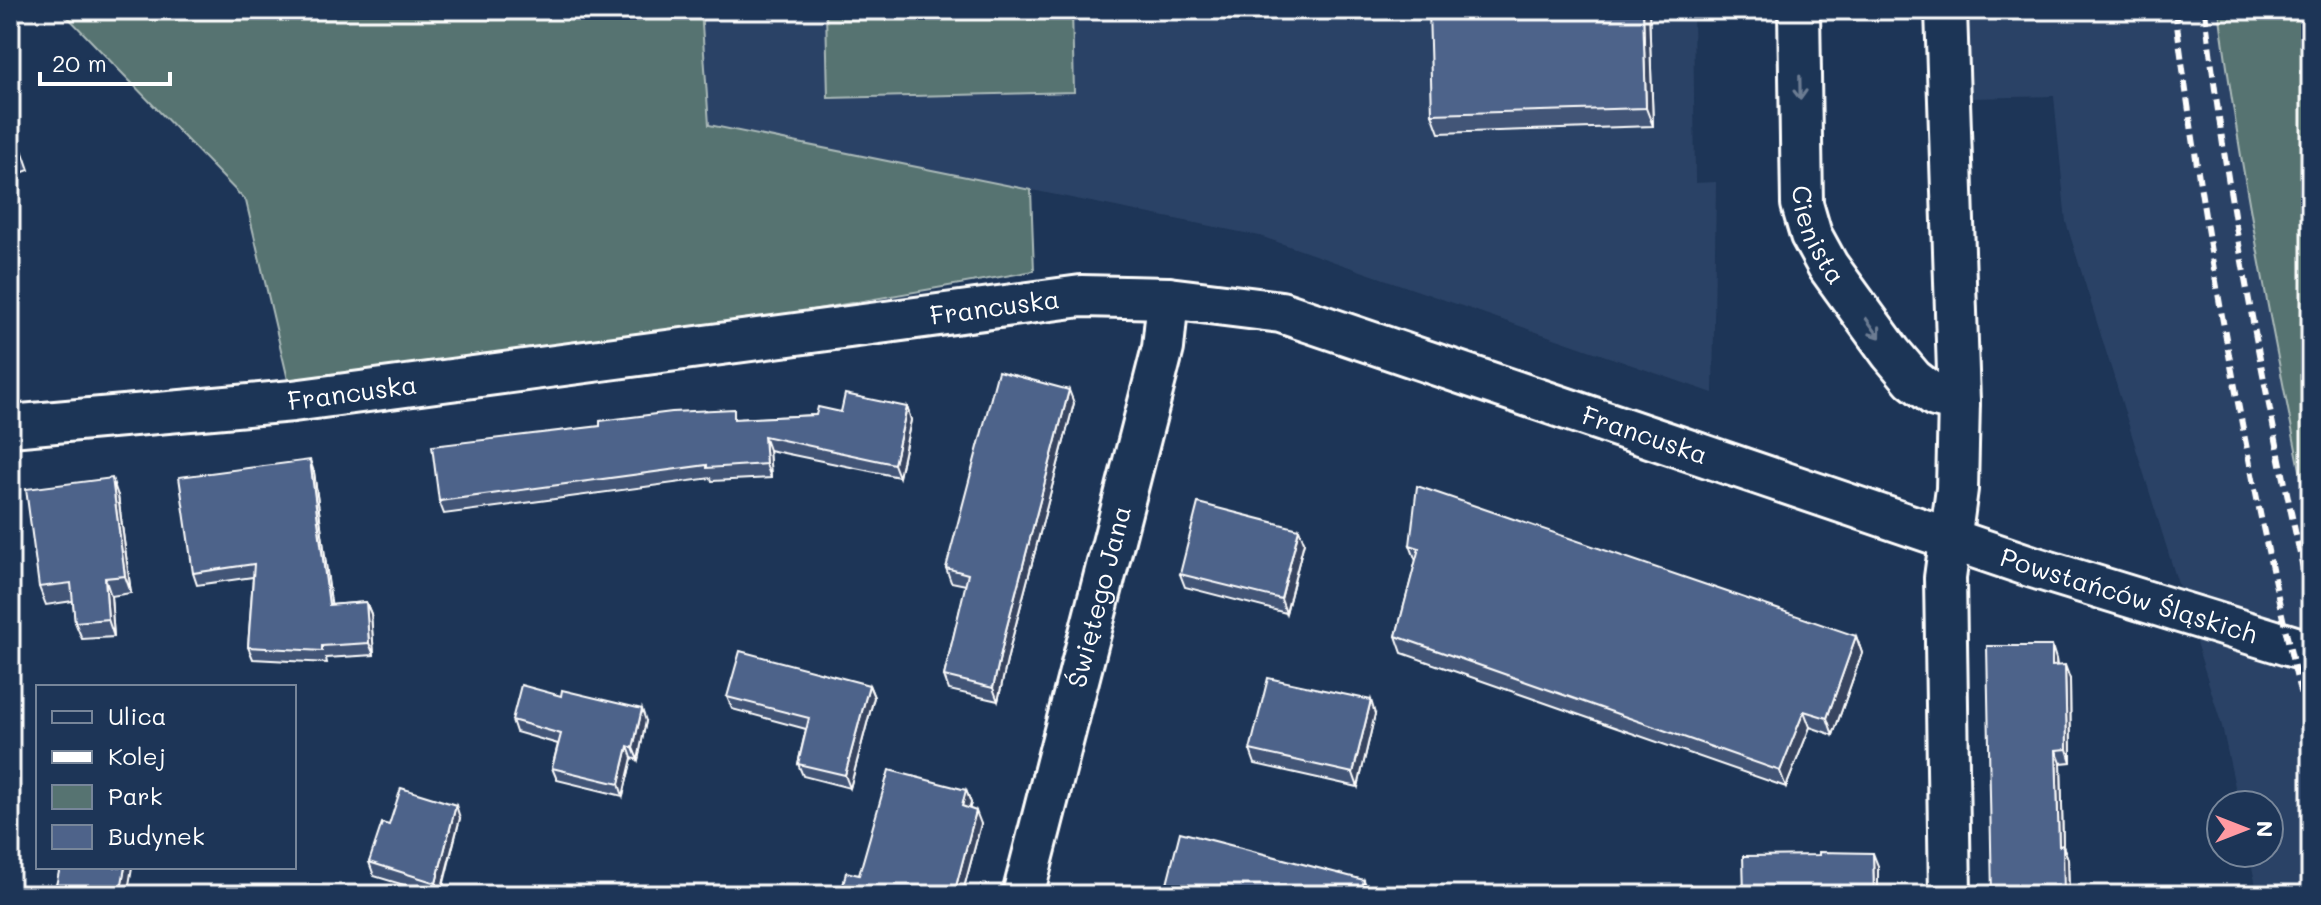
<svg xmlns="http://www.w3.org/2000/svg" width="2321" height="905" viewBox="0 0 2321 905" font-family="Mali,sans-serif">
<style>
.built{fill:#2c4366}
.green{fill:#567371;stroke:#aab9b8;stroke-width:2}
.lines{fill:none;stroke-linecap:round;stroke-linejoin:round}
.minor-casing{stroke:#fff;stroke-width:46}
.minor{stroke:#1d3557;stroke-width:40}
.rail{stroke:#fff;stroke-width:6;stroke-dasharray:12 6;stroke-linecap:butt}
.wall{fill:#435577;stroke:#fff;stroke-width:2}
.shaded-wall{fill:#374561;stroke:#fff;stroke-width:2}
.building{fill:#4e638a;stroke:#fff;stroke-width:2}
.oneway{stroke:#6c7c92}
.labels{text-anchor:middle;stroke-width:6;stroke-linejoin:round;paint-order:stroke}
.street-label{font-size:26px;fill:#fff;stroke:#1d3557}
</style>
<rect width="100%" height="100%" fill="#1d3557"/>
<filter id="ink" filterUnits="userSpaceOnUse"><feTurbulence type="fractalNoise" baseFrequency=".0125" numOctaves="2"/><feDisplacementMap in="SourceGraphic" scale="16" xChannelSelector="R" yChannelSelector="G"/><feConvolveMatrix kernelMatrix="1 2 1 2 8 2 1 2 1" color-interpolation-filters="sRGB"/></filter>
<g filter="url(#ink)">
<!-- built -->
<g class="built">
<polygon points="701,10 1693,10 1695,183 1716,182 1713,393 1260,236 709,125"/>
<polygon points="1969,10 2311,10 2311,895 2258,895 2249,853 2269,853 2269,805 2239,805 2222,726 2066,222 2054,96 1970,98"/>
</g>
<!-- green -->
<g class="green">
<polygon points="61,10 701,10 709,125 1031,190 1034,271 293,401 246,201"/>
<polygon points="826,10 1072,10 1074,92 828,98"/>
<path d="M2219,10H2311V525C2277,354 2242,183 2219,10Z"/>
</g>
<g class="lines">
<defs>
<g id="minor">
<path id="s1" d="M1799,10L1802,204L1811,235L1828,266L1891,353L1913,379L1935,396L1959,402"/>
<polyline points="1946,10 1959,402 1957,489 1945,578 1950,895"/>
<path id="s2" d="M10,426L293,401L1081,296L1168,298L1281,312L2033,567L2311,652"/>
<path id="s3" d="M1023,895L1163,348L1168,298"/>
</g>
</defs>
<!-- minor casing -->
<use href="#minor" class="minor-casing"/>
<!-- minor -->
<use href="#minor" class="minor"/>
<!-- rail -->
<g class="rail">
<path d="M2175,10C2207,255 2252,498 2311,737"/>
<path d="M2205,10C2228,210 2268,408 2311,605"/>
</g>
</g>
<!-- wall -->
<g class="wall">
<polygon points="1649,10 1653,126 1439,133 1432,114"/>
<polygon points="10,115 29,170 10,177"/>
<polygon points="1074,403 1011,643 998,701 949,690 944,676 966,585 951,582 946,568"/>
<polygon points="907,407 911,420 899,477 769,450 771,478 712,481 711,478 444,514 439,501 737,419 816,415"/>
<polygon points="314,472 331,605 366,602 371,614 374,655 326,658 327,663 253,659 248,647 253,577 197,585 193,573"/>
<polygon points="118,496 131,593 111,596 114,637 82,639 75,622 73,601 46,605 39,587"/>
<polygon points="1299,529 1304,542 1286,613 1185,587 1180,574"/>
<polygon points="1410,545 1856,636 1862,653 1833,735 1810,727 1786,787 1402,653 1396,636 1416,561"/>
<polygon points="2056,659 2057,666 2070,679 2071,762 2061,763 2063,846 2068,859 2069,895 1992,895"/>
<polygon points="869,685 874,697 850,788 803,776 798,764 806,729 732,709 727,697"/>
<polygon points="1375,714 1358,787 1255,764 1250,750"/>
<polygon points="512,720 646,721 638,760 632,758 623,796 557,780 552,768 558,744 516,732"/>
<polygon points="966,790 971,803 969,809 981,824 962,895 841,895"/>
<polygon points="460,818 441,895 437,895 374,876 369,862 389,825"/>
</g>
<!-- shaded-wall -->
<g class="shaded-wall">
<polygon points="1643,10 1649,10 1653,126 1646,108"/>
<polygon points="1069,390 1074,403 1011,643 998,701 993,688 1006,630"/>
<polygon points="907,407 911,420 899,477 894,464"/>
<polygon points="764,436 769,450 771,478 766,464"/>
<polygon points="310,460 314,472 333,617 329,605"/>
<polygon points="112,478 118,496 131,593 125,576"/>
<polygon points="1299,529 1304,542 1286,613 1281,599"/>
<polygon points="105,578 111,596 114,637 108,619"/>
<polygon points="366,602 371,614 374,655 369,643"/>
<polygon points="1856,636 1862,653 1833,735 1827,718"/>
<polygon points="2052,646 2056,659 2057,679 2052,666"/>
<polygon points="2065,665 2070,679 2071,762 2067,749"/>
<polygon points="869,685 874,697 850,788 845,775"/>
<polygon points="1371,700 1375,714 1358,787 1353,773"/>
<polygon points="642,709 646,721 638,760 633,748"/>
<polygon points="1804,711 1810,727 1786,787 1780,771"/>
<polygon points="628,746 632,758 623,796 619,784"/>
<polygon points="2056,750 2061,763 2063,846 2068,859 2069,895 2064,895 2059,846"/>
<polygon points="966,790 971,803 966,820 962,806"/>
<polygon points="456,805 460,818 440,895 436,883"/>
<polygon points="976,811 981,824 962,895 957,895 955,890"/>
<polygon points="1873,853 1878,866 1878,895 1874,895"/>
<polygon points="125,867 132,867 129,885 127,895 120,895"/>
<polygon points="1364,880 1370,895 1360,895"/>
</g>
<!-- building -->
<g class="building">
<polygon points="1429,10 1643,10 1646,108 1432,114"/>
<polygon points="10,116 24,157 10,162"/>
<polygon points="998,371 1069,390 1006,630 993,688 944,676 968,574 946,568"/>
<polygon points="845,394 907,407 894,464 764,436 766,464 707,468 707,465 439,501 432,446 600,426 600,421 672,412 734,409 734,419 816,415 818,407 841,412"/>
<polygon points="310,460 329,605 366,602 369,643 322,646 322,651 248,647 254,564 193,573 179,477"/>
<polygon points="112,478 125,576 105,578 108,619 75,622 71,583 39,587 26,489"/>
<polygon points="1417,486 1856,636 1827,718 1804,711 1780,771 1396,636 1419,548 1410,545"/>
<polygon points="1198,503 1299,529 1281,599 1180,574"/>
<polygon points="1987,646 2052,646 2052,666 2065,665 2067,749 2056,750 2059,846 2063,845 2064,895 1992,895"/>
<polygon points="740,651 869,685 845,775 798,764 809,718 727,697"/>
<polygon points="1268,678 1371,700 1353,773 1250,750"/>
<polygon points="521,685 561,696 562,690 642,709 633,748 628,746 619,784 552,768 561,734 512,720"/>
<polygon points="889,770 966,790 962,806 976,811 955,890 941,887 939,895 841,895 846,872 859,875"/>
<polygon points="401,788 456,805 436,883 369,862 382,823 389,825"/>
<polygon points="1180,832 1364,880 1360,895 1164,895"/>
<polygon points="1819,852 1873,853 1874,895 1744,895 1743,856 1819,855"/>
<polygon points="60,867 125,867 120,895 54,895"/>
</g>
<!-- one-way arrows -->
<defs><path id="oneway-shaft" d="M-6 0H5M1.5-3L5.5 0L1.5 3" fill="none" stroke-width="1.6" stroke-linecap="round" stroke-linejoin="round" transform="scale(2)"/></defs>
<g class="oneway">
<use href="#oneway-shaft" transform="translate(1800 88) rotate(89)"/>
<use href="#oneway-shaft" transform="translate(1873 328) rotate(54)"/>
</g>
</g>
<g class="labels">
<!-- street labels -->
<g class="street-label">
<text dy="9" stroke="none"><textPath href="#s1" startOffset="228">Cienista</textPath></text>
<text dy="9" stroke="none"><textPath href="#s2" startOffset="992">Francuska</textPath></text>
<text dy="9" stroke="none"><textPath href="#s2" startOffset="344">Francuska</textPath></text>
<text dy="9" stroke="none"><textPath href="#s2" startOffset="1664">Francuska</textPath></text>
<text dy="9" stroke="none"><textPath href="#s2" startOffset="2174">Powstańców Śląskich</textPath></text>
<text dy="9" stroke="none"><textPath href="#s3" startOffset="308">Świętego Jana</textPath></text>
</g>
</g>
<!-- margin -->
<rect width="2321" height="905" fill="none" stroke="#1d3557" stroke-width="40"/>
<rect x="20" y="20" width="2281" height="865" fill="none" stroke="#fff" stroke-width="3" filter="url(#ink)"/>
<!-- legend -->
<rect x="36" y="685" width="260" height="184" fill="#1d3557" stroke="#77869a" stroke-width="2"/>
<rect x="52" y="711" width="40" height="12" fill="#1d3557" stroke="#77869a" stroke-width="2"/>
<text x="108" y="725" font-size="24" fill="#ffffff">Ulica</text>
<rect x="52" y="751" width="40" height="12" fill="#ffffff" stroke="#77869a" stroke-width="2"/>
<text x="108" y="765" font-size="24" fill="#ffffff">Kolej</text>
<rect x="52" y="785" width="40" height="24" fill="#567371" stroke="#77869a" stroke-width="2"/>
<text x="108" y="805" font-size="24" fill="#ffffff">Park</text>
<rect x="52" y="825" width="40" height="24" fill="#4e638a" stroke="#77869a" stroke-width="2"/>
<text x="108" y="845" font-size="24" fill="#ffffff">Budynek</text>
<!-- north arrow -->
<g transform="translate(2245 829) rotate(90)"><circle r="38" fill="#1d3557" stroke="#77869a" stroke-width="2"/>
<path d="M0-6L14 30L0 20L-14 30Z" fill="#ff9aa2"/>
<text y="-12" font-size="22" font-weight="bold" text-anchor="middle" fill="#ffffff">N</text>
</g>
<!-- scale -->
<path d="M40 72v12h130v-12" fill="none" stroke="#ffffff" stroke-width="4"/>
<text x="52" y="72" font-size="24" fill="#ffffff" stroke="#1d3557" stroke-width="6" paint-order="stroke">20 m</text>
</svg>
